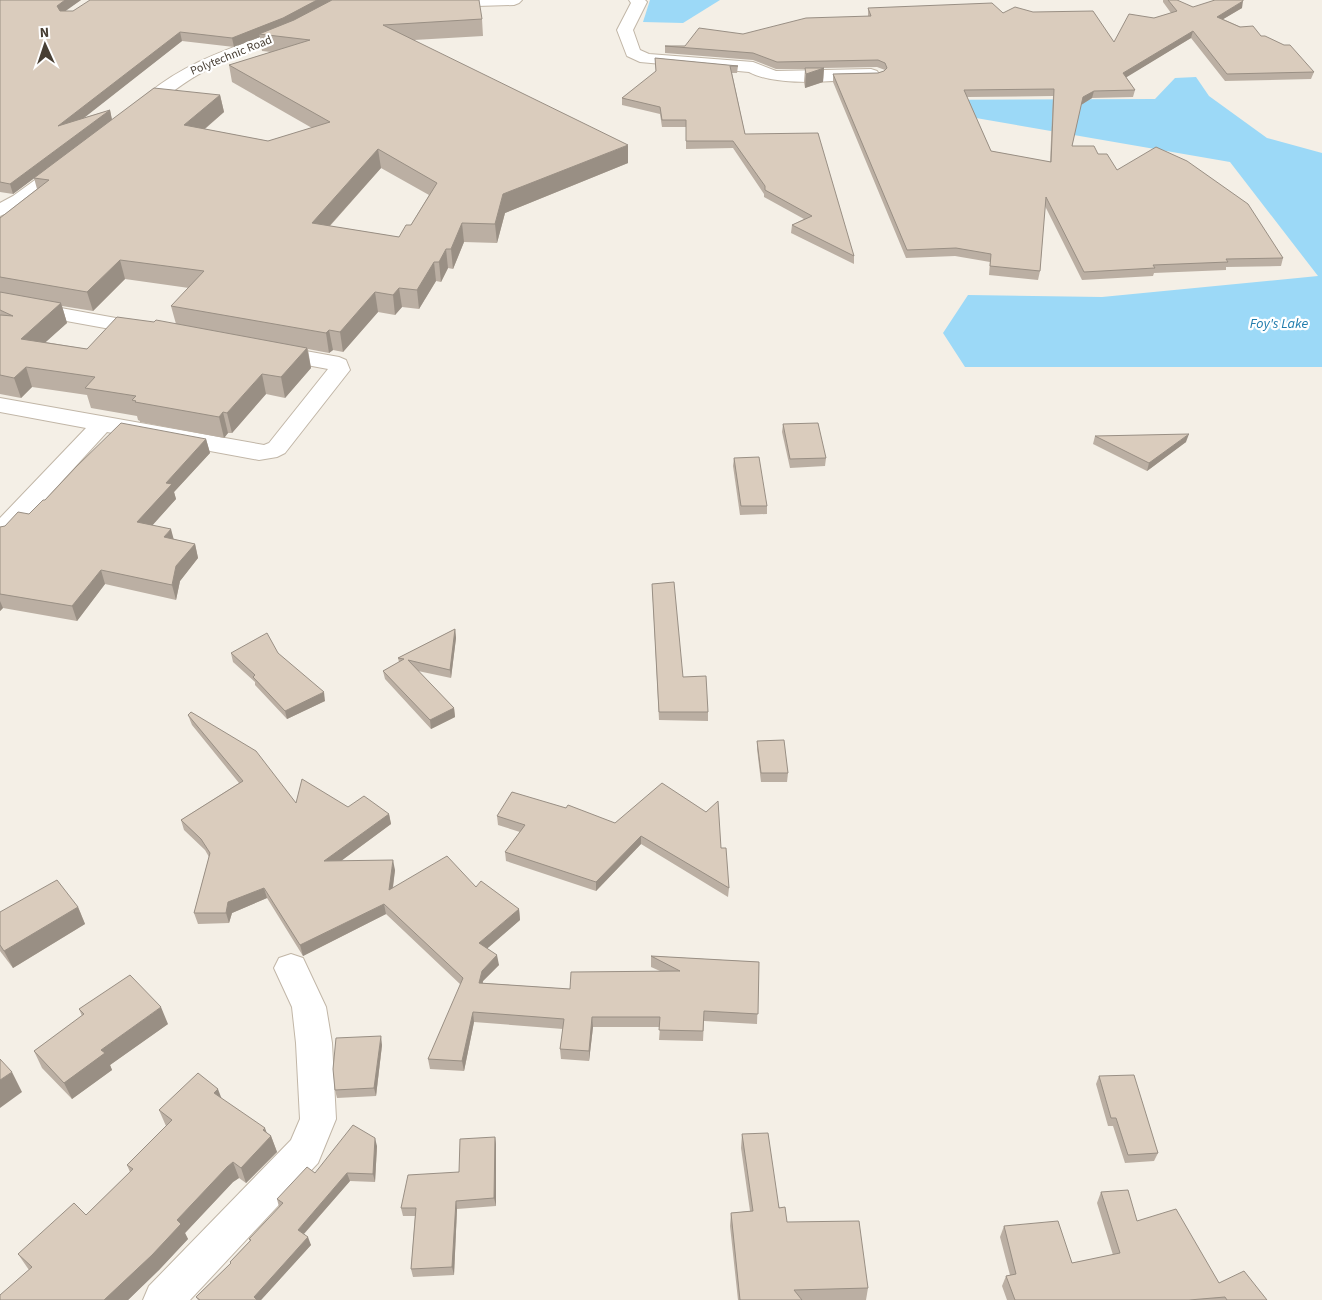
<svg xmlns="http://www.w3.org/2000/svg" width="1322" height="1300" viewBox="0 0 1322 1300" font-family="'Source Sans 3',sans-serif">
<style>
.water{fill:#9cd9f7}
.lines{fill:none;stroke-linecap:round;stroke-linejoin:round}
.minor-casing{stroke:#c1b6a7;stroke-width:2}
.minor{fill:#fff;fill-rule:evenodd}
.wall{fill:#bbafa3;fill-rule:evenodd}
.shaded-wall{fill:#998f84}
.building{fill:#daccbd;stroke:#998f84;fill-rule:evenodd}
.labels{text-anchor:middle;stroke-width:4.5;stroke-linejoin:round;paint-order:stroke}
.far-street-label{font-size:12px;fill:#483f34;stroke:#fff}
.far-water-label{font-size:14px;font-style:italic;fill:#217dad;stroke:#fff}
</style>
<rect width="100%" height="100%" fill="#f4efe6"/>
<!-- water -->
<g class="water">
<polygon points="650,0 720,0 683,23 643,22"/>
<polygon points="1196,77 1209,96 1267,138 1322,153 1322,367 965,367 943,333 968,295 1102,297 1318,276 1230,162 918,108 912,100 1155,99 1175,78"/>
</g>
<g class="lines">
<defs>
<g id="minor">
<path d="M338,0H356C337,26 245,51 213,67C186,79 166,97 143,115L137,116L131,115L128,111C133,104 142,99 149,93C206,46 277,40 338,0Z"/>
<polygon points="437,0 522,0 519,3 514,5 443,7 438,5 435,2"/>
<path d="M629,0H645L647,2L633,30L640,50L649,54L753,62L776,71L871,69L877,71L879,74L877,77L871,79C836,80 779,88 749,72L640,62L627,56L617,30L631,3Z"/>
<polygon points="67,160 73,161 76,165 73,169 27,204 0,216 0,203 13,196 61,161"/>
<polygon points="0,297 149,324 157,325 160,330 157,335 149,336 0,309"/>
<polygon points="272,345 339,357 346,360 350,370 285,453 277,457 259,460 107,432 9,539 0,541 0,518 86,428 0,412 0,398 264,445 269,443 328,369 264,357 261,352 264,347"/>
<polygon points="291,954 303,958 326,1007 332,1043 336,1119 318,1163 190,1300 143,1300 149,1286 291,1140 300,1119 296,1043 292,1007 274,968 279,958"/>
</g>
</defs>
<!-- minor casing -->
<use href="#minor" class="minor-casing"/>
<!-- minor -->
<use href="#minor" class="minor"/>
</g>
<!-- wall -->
<g class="wall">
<path d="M0,0H81L64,11L482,19L483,36L414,40L628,163L505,213L497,243L464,242L453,269L448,268L441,282L436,281L419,309L402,307L395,315L378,312L343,352L333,350L329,353L308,349L311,368L285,398L266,394L232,433H228L224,438L140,422V421L138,420L137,416L91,408L87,395L32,387L21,398L0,394V218L37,189L34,178L106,124L13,194L0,192ZM260,37L262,51L271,52L229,65L232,82L312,128L268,141L205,129L224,112L220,95L112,120L110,110L83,118L182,41L234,47ZM381,168L429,195L411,225L399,237L330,226ZM125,279L189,288L171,306L176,324L154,322L87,349L45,342L67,323L62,306L93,311Z"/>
<path d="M1163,0H1168L1193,7L1242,8L1223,19L1261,36L1314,72L1311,79L1225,81L1191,38L1126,77L1135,90L1133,97L1092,98L1081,105L1072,146L1098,154L1117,170L1283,258L1281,266L1226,267V270L1154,273L1153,276L1082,280L1045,206L1040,271L1038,280L989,275L990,262L955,256L906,258L833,82V74L878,73L884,71L885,70L877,67L824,68L823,82L805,88L804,82L805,69H776L753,60L665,53V46H685L868,16V8L1003,13L1114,42L1154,18L1171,13L1163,2ZM1053,96L1050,162L991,151L967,97Z"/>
<polygon points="655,58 738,66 737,73 732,73 745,134 854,256 854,264 791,233 792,225 804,219 764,197 764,194 733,148 686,149 686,127 662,127 660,114 622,105 622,98 656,72"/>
<polygon points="783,424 826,458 825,466 790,468 782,432"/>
<polygon points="1095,436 1186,442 1147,471 1093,444"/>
<polygon points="206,439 210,453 174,492 176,499 152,525 173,539 195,544 198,558 180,581 176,600 105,584 77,621 3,608 0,611 0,527 5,526 29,514 45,500"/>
<polygon points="734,458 767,506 767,514 740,515 733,466"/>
<polygon points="652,584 683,677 708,712 708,721 659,720"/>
<polygon points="455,629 456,638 451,678 418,671 454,708 455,717 431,729 385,679 383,671 399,662 398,658"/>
<polygon points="231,653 278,653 325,701 287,719 255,685 255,682 233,662"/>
<polygon points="188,715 296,803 348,807 389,814 391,824 341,861 395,870 393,888 476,887 519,909 520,920 487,948 499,965 483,981 483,983 570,989 660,971 651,967 651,956 759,962 757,1024 704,1021 703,1041 659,1040 660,1027 593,1027 589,1061 561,1059 560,1049 563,1029 474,1022 464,1071 430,1069 428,1059 461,985 386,914 303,956 267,898 232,913 229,923 198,924 194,913 209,857 205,850 184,830 181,820 239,783 192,725"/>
<polygon points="757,741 788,773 787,782 761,782 757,749"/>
<polygon points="497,816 615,823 721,848 729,888 728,897 641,844 596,891 506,861 505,852 520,832 498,825"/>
<polygon points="78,907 85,924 13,968 0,951 0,912"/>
<polygon points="79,1009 168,1024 110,1065 112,1070 72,1099 42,1068 34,1051 82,1016"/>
<polygon points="382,1045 376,1096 337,1098 335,1090"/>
<polygon points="1099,1076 1158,1153 1154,1161 1125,1163 1113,1126 1108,1126 1096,1084"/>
<polygon points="222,1099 271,1136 277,1152 246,1183 239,1178 233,1182 185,1233 188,1239 159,1270 128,1300 0,1300 29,1270 18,1254 86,1215 130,1172 127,1165 166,1126 159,1110"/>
<polygon points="742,1134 787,1222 868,1288 866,1300 738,1300 730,1226 731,1213 750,1211 741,1148"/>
<polygon points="495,1137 496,1145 496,1206 457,1209 454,1275 413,1277 411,1269 415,1216 403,1216 401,1208 459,1172"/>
<polygon points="377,1146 375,1182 350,1181 304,1234 311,1245 261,1300 198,1300 196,1297 231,1263 230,1262 250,1241 249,1239 279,1207 277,1199"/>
<polygon points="1101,1192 1137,1221 1219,1283 1267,1300 1007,1300 1002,1286 1006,1276 1010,1275 1000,1237 1004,1226 1072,1263 1113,1255 1097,1203"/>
</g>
<!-- shaded-wall -->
<g class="shaded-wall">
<polygon points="65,0 81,0 60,15 57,6"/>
<polygon points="317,0 335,0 266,35 259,34 260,37 234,47 232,38"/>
<polygon points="1243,1 1242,8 1215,24 1217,17"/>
<polygon points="1193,31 1191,38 1122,80 1123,73"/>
<polygon points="180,32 182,41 61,136 58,126"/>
<polygon points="824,68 823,82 805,88 806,74"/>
<polygon points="1094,91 1092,98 1081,105 1083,97"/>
<polygon points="220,95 224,112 188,143 184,125"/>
<polygon points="110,110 112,120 13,194 10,184"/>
<polygon points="628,145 628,163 505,213 497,243 495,224 503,194"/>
<polygon points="378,149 381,168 315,242 312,223"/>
<polygon points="462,223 464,242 453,269 451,249"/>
<polygon points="446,249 448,268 441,282 439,262"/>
<polygon points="120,260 125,279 93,311 87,292"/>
<polygon points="434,262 436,281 419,309 417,290"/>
<polygon points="399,288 402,307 395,315 393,295"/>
<polygon points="375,292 378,312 343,352 340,332"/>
<polygon points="61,303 67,323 27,359 21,339"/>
<polygon points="329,330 333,350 329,353 326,333"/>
<polygon points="307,348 311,368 285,398 281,377"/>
<polygon points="26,367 32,387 21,398 14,378"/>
<polygon points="262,374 266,394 232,433 227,413"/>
<polygon points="223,412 228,433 224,438 219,417"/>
<polygon points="1189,434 1186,442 1147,471 1149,463"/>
<polygon points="206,439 210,453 174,492 176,499 142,537 137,522 166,483"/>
<polygon points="171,529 175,544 164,537"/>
<polygon points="195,544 198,558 180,581 176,600 172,585 176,566"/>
<polygon points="101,570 105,584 77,621 72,606"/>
<polygon points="0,601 3,608 0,611"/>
<polygon points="455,629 456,638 451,678 450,670"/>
<polygon points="324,692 325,701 287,719 285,711"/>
<polygon points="454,708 455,717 431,729 430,720"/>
<polygon points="389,814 391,824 326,872 324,861"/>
<polygon points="641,836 641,844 596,891 596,882"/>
<polygon points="393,860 395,870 391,900 389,890"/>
<polygon points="264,888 267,898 232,913 229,923 226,913 228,902"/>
<polygon points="384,904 386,914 303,956 300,945"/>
<polygon points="78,907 85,924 13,968 4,951"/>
<polygon points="519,909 520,920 481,954 479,943"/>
<polygon points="497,955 499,965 483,981 480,993 479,983 482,971"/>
<polygon points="161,1007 168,1024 110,1065 112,1070 72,1099 64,1083 101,1050"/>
<polygon points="473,1012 474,1022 464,1071 462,1061"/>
<polygon points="592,1017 593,1027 589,1061 589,1051"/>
<polygon points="381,1036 382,1045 376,1096 374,1088"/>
<polygon points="12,1072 22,1092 0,1108 0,1080"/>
<polygon points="218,1089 224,1105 214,1093"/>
<polygon points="265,1128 269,1139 271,1136 277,1152 246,1183 241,1168"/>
<polygon points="495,1137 496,1145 496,1206 494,1198"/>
<polygon points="375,1138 377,1146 375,1182 373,1174"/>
<polygon points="233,1162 239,1178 233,1182 185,1233 188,1239 159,1270 128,1300 104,1300 177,1220 227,1167"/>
<polygon points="347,1173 350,1181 301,1237 298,1230"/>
<polygon points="456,1201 457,1209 454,1275 452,1267"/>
<polygon points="308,1237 311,1245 261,1300 255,1300 254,1297"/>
</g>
<!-- building -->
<g class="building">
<polygon points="0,0 65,0 57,6 60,11 73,11 90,0 317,0 283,18 232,38 180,32 58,126 110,110 10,184 0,182"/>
<path d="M332,0H479L482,19L383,25L628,145L503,194L495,224L462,223L451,249H446L439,262H434L417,290L399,288L393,295L375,292L340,332L329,330L326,333L171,306L204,271L120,260L87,292L0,277V218L49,180L34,178L154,88L220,95L184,125L268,141L330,122L229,65L310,40L259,34L294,20ZM378,149L437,183L411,225H406L399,237L312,223Z"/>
<path d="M1168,0H1177L1193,7L1215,0H1243V1L1217,17L1240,27L1253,26L1261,36H1265L1284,45H1290L1314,72L1227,74L1193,31L1123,73L1135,90L1094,91L1083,97L1072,146H1094L1098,154H1107L1117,170L1156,147L1187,161L1248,204L1283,258L1226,259L1228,262L1153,265L1155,268L1084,272L1046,197L1040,271L990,266L991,254L956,248L907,250L833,74L878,73L884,71L887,68L885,63L878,60L777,62L753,53L665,46H685L699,28L743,34L806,18L871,16L868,8L992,3L1003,13L1015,7L1033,12L1093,11L1114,42L1129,14L1154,18L1177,11ZM1054,89L1051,162L991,151L964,90Z"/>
<polygon points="655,58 738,66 730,66 745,134 818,133 854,256 792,225 812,216 765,190 765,186 733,141 686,141 686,120 662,120 660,107 622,98 656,71"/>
<polygon points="805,68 824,68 806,74"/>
<polygon points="0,292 61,303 21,339 87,349 117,317 154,322 156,320 307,348 281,377 262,374 227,413 223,412 219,417 135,402 136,401 132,400 136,396 85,388 95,377 26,367 14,378 0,375 0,315 13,316 0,310"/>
<polygon points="121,423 206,439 166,483 172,484 137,522 171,529 164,537 195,544 176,566 172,585 101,570 72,606 0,594 0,527 5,526 18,512 29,514 43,500 45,500 76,467"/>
<polygon points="818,423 826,458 790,459 783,424"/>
<polygon points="1189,434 1149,463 1095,436"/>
<polygon points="759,457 767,506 741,506 734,458"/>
<polygon points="674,582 683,677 706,676 708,712 659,712 652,584"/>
<polygon points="455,629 450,670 408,660 454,708 430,720 383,671 404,659 398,658"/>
<polygon points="267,633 278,653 324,692 285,711 253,677 255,675 231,653"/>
<polygon points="191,712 256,751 296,803 302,779 348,807 364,796 389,814 324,861 393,860 389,890 447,856 476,887 481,881 519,909 479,943 497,955 482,971 479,983 570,989 571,972 680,971 651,956 759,962 758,1014 704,1011 703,1031 659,1030 660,1017 592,1017 589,1051 560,1049 564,1019 473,1012 462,1061 428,1059 463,978 384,904 300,945 264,888 228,902 226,913 194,913 210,853 201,839 181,820 243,781 188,715"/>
<polygon points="784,740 788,773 761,773 757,741"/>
<polygon points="662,783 706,812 718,801 721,848 726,848 729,888 641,836 596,882 505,852 525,825 497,816 512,792 566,808 568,805 615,823"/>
<polygon points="57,880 78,907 4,951 0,945 0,912"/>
<polygon points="130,975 161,1007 101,1050 105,1053 64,1083 34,1051 84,1014 79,1009"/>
<polygon points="381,1036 374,1088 335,1090 333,1069 336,1038"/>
<polygon points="0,1059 12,1072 0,1080"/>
<polygon points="198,1073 218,1089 214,1093 265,1128 263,1130 271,1136 241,1168 233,1162 227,1167 177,1220 181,1224 152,1255 104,1300 0,1300 0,1295 32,1267 18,1254 74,1203 86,1215 133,1169 127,1165 172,1120 159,1110"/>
<polygon points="1134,1075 1158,1153 1128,1155 1116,1118 1111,1118 1099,1076"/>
<polygon points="353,1125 375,1138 373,1174 347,1173 298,1230 308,1237 254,1297 257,1300 200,1300 196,1297 231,1263 230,1262 251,1240 249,1239 283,1203 277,1199 307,1167 315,1173"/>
<polygon points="768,1133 779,1208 785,1207 787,1222 859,1221 868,1288 794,1290 802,1300 740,1300 731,1213 753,1211 742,1134"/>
<polygon points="495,1137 494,1198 456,1201 452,1267 411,1269 416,1208 401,1208 408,1175 459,1172 460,1139"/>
<polygon points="1128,1190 1137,1221 1176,1209 1219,1283 1244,1271 1267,1300 1227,1300 1225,1297 1189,1300 1015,1300 1006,1276 1016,1274 1004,1226 1058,1221 1072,1263 1120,1253 1101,1192"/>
</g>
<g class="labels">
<!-- far-street labels -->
<g class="far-street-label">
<text transform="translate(231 55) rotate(-22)" y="4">Polytechnic Road</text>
</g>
<!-- far-water labels -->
<g class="far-water-label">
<text x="1279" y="328">Foy's Lake</text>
</g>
</g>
<!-- north arrow -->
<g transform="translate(45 45) rotate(357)" stroke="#ffffff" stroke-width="4" paint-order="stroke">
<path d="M0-4L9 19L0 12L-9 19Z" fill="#483f34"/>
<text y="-8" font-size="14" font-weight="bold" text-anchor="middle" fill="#483f34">N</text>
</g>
</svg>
